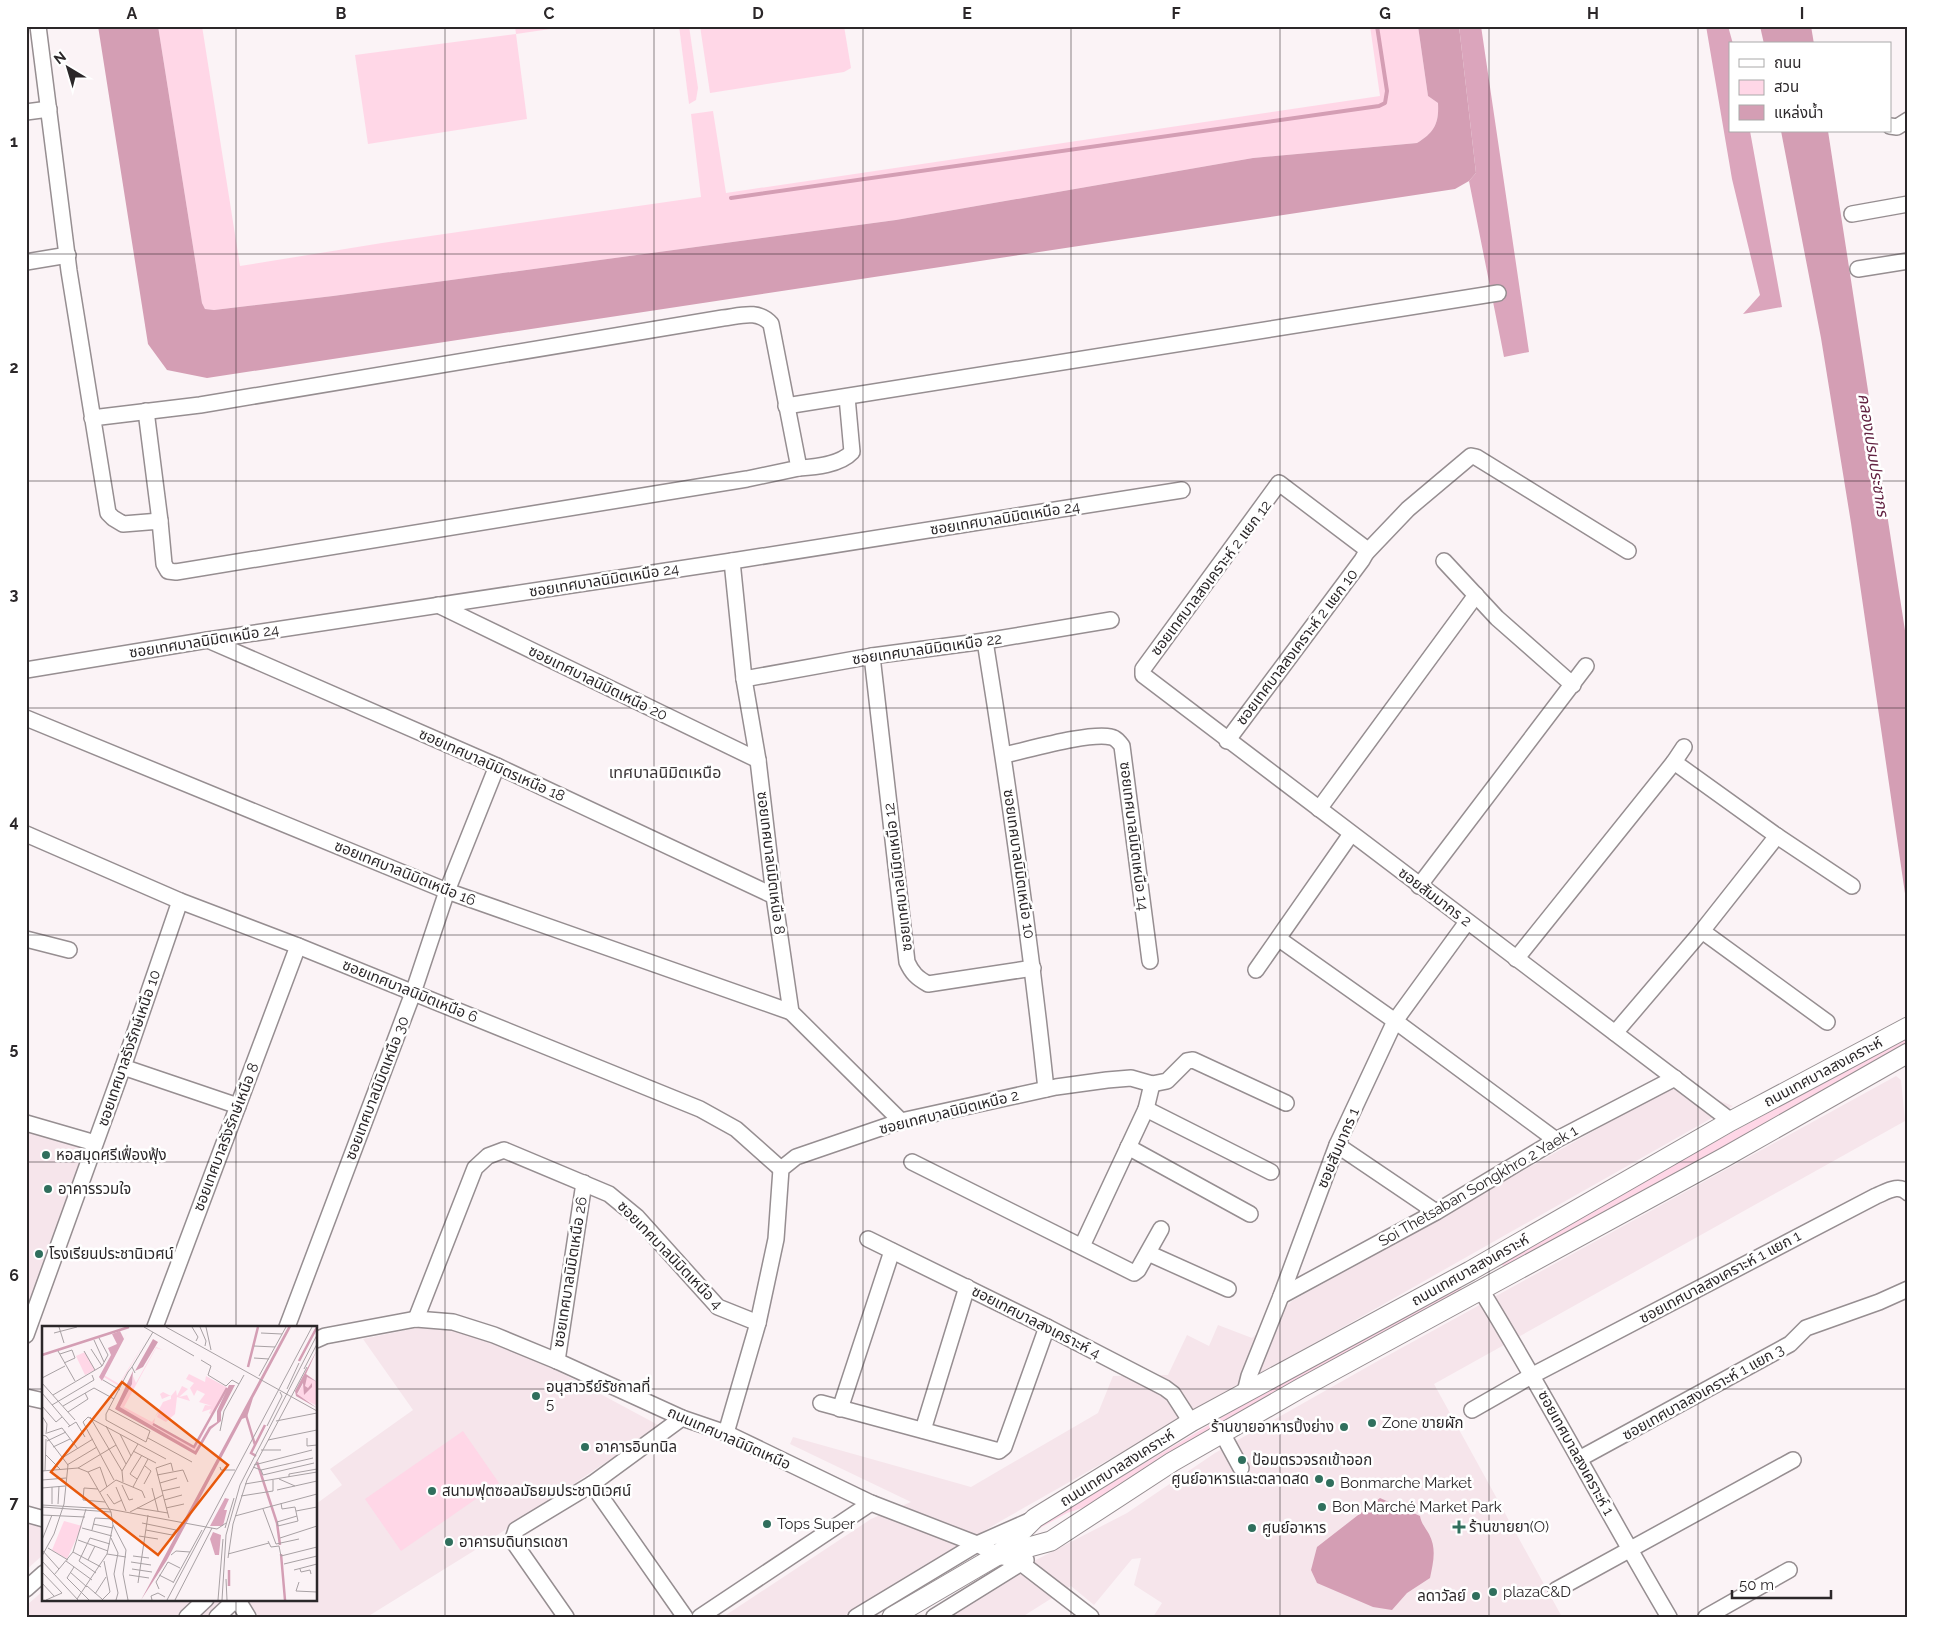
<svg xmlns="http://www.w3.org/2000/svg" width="1934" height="1643" viewBox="0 0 1934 1643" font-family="Raleway,'Noto Sans Thai',sans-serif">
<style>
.built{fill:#f6e5eb}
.green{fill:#ffd7e7}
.forest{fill:#dba5bc}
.water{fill:#d49eb4}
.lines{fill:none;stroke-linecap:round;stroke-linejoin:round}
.stream{stroke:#d49eb4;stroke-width:4}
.minor-casing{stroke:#968e91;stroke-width:18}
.tertiary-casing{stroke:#968e91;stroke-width:21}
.minor{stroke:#fff;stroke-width:15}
.tertiary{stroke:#fff;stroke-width:19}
.grid{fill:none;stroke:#2b2729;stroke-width:1;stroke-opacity:0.55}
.poi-dot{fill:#306f5d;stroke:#fff;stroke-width:2}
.labels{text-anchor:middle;stroke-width:5;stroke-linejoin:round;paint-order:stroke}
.street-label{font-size:15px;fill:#2b2729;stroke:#fff}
.poi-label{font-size:15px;fill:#2b2729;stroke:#fff;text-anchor:start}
.water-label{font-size:16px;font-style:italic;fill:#622242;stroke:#fff}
.neighbourhood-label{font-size:16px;fill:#3c3638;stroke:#fff}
.inset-river{fill:none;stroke:#d49eb4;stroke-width:2.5}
.inset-road{fill:none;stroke:#a8a1a4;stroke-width:1}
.view{fill:#e8590c;fill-opacity:0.15;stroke:#e8590c;stroke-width:2.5}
.inset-edge{fill:none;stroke:#2b2729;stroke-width:2.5}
.neatline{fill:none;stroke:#2b2729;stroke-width:2}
.grid-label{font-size:16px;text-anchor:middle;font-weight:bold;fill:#2b2729}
</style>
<rect width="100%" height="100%" fill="#fbf3f6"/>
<!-- built -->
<g class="built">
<polygon points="1896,1076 1901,1080 1905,1121 1434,1384 1562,1617 1153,1617 1162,1603 1134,1585 1141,1558 1132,1559 1094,1605 1071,1586 1022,1617 942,1617 1003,1577 1127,1513 1215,1453 1376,1362"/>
<polygon points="1677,1084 1733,1106 999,1522 842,1617 723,1617 871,1519 911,1502 790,1444 793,1437 971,1487 1098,1413 1113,1376 1168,1375 1187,1335 1209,1346 1218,1325 1252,1338 1292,1301"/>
<polygon points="26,1129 88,1146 26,1326"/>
<polygon points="416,1328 455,1328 528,1355 660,1426 472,1552 367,1617 259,1617 247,1599 316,1599 316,1504 342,1485 330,1469 413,1410 363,1339"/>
<polygon points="26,1520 44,1525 44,1554 26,1570"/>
<polygon points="44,1590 44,1599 222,1599 233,1617 26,1617 26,1606"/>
</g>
<!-- green -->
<g class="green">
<path d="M158,26H202L240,266L382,243L701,197L691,114L713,111L726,193L1380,96L1370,26H1418L1428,96L1438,103C1439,123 1435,132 1417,143L1253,158L896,220L333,296L214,310L205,309L202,303Z"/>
<polygon points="515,26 571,26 516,34 527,119 368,144 355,55 516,34"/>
<polygon points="679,26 689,26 698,88 696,100 689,104"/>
<polygon points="700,26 844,26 851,68 844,72 710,93"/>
<polygon points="1908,1036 1908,1043 1757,1131 1505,1267 1501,1264 1503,1258"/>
<polygon points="1460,1286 1462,1290 1091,1505 1067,1513 1031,1533 1033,1529 1258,1396"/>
<polygon points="463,1431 499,1483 401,1551 365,1499"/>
</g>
<!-- forest -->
<g class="forest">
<polygon points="1459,26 1481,26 1529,352 1504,357 1469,181 1476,173"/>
<polygon points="1706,26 1728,26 1733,44 1730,44 1730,131 1750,131 1782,307 1743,314 1760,295 1732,179"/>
</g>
<!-- water -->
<g class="water">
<path d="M98,26H158L202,303L205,309L214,310L333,296L896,220L1253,158L1417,143C1435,132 1439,123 1438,103L1428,96L1418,26H1459L1476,173L1469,181L1455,189L207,378L167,370L148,344Z"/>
<polygon points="1760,26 1811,26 1814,44 1764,44"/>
<polygon points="1781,131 1828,131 1908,650 1908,914 1851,523 1821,338"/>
<path d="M1380,1498L1420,1516C1421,1523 1425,1527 1429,1534C1437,1549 1433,1563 1430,1578L1407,1593L1392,1610L1373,1607L1317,1583L1311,1570L1317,1547Z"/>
</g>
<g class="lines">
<!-- stream -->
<polyline class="stream" points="731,198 1379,106 1385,103 1387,91 1377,26"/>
<defs>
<g id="minor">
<path d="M38,26L69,271L108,513L113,518L123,524L160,521L164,564L168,571L176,572L747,479L799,468L771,324C758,309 740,316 723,318L200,405L92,418"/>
<polyline points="26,112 49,109"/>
<polyline points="1890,126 1897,127 1908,120"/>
<polyline points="1852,214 1908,204"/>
<polyline points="26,262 68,255"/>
<polyline points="1858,269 1908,261"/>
<polyline points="786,406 1498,293"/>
<polyline points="146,411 160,521"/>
<path d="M799,468C815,467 840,465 852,452L847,397"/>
<polyline points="1366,553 1365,548 1279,483 1143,669 1143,675 1731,1121"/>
<polyline points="732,561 744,679 758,760 774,896 791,1012 901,1121"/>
<polyline points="1444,561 1497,618 1573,685"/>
<polyline points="438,605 758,760"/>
<polyline points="208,640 497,766 774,896"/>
<path d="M985,641C1009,790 1030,939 1046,1089"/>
<path d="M872,656L907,962C912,973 917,978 928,984L1033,968"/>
<polyline points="26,670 208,640 732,561 1182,490"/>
<polyline points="744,679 872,656 985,641 1111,620"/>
<polyline points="26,718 447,891 791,1012"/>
<polyline points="1227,741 1362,560 1366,553 1408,509 1471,456 1476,457 1628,551"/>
<path d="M1004,755C1028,750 1089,732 1111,737C1116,738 1119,742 1122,746L1150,961"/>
<polyline points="1674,762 1777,836 1852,886"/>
<polyline points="1319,809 1476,595"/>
<polyline points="26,834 180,901 298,946 700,1109 736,1129 781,1169"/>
<polyline points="1419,886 1586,666"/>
<polyline points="1702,931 1827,1022"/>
<polyline points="26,939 69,950"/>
<polyline points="1279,939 1395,1021 1556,1140"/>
<polyline points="1516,959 1674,762 1684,747"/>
<polyline points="1256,970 1351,834"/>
<polyline points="1615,1033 1702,931 1777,836"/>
<polyline points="123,1067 238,1106"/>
<polyline points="1146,1109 1271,1172"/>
<polyline points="26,1123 95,1143"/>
<polyline points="1337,1145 1436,1212"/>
<polyline points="1128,1147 1250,1214"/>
<polyline points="912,1162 1134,1273 1138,1270 1161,1229"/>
<polyline points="868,1239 1047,1327 1165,1388 1173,1394 1191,1422"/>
<polyline points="1082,1246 1146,1109 1152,1084"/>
<polyline points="1148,1253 1228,1289"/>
<path d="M1481,1290C1547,1397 1605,1509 1669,1617"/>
<polyline points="1281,1296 1436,1212 1556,1140 1675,1078"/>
<polyline points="416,1319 475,1168 488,1156 504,1150 609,1194 637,1217 718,1307 758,1323"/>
<polyline points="155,1327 298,946"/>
<polyline points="287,1327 413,993 447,891 497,766"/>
<polyline points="26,1335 123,1067 180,901"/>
<polyline points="316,1340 325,1336 416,1319 453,1322 494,1335 557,1361 682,1418 726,1433 871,1503 977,1544 998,1555 1021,1563 1091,1617"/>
<polyline points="557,1361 584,1183"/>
<polyline points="1245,1392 1249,1376 1281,1296 1337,1145 1395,1021 1467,922"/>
<polyline points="26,1397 44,1401"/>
<polyline points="821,1403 999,1451 1004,1447 1047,1327"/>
<polyline points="840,1409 892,1251"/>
<path d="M1472,1410L1533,1375L1876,1196C1886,1192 1899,1183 1908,1193"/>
<polyline points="923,1430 967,1287"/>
<polyline points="726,1433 758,1323 776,1239 781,1169 796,1157 901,1121 1056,1087 1107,1080 1131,1078 1152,1084 1167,1081 1187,1061 1193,1060 1286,1103"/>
<polyline points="1222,1433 1241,1468"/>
<polyline points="1579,1459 1790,1344 1806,1328 1879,1302 1908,1289"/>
<polyline points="592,1484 685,1617"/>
<polyline points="26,1514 44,1519"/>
<polyline points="26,1589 44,1573"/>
<polyline points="1556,1590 1793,1460"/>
<polyline points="237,1599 248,1617"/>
<polyline points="187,1617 206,1599"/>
<polyline points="217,1617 236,1599"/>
<polyline points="566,1617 515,1544 514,1536 516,1530 592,1484 682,1418"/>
<polyline points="700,1617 871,1503"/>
<polyline points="856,1617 977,1544 1029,1521"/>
<polyline points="934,1617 1026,1560"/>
<polyline points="1706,1617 1789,1570"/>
</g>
<g id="tertiary">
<polyline points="1000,1555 1051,1541 1172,1462 1301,1388 1725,1157 1908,1053"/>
<polyline points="892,1617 998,1555 1035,1518 1191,1422 1470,1271 1731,1121 1908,1027"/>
</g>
</defs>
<!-- minor casing -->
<use href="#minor" class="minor-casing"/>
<!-- tertiary casing -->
<use href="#tertiary" class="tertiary-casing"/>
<!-- minor -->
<use href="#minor" class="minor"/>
<!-- tertiary -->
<use href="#tertiary" class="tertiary"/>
</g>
<!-- grid -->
<path class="grid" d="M236,26V1327M445,26V1617M654,26V1617M863,26V1617M1071,26V1617M1280,26V1617M1489,26V1617M1698,26V1617M26,254H1908M26,481H1908M26,708H1908M26,935H1908M26,1162H1908M26,1389H44M316,1389H1908M236,1599V1617"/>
<!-- markers -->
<g class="poi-dot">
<circle cx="46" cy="1155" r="5"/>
<circle cx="48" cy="1189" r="5"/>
<circle cx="39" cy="1254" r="5"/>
<circle cx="536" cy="1396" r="5"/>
<circle cx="1372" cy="1423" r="5"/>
<circle cx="1344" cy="1427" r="5"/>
<circle cx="585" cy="1447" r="5"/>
<circle cx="1242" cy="1460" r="5"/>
<circle cx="1319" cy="1479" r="5"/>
<circle cx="1330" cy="1483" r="5"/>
<circle cx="432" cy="1491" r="5"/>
<circle cx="1322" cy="1507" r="5"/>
<circle cx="767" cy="1524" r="5"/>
<path d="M1456.5 1519.5h5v5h5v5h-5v5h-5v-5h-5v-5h5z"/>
<circle cx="1252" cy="1528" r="5"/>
<circle cx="449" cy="1542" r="5"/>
<circle cx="1493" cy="1592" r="5"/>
<circle cx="1476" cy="1596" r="5"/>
</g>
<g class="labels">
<!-- street labels -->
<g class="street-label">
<text transform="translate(1005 518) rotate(-9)" y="5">ซอยเทศบาลนิมิตเหนือ 24</text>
<text transform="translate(1211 578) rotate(-53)" y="5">ซอยเทศบาลสงเคราะห์ 2 แยก 12</text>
<text transform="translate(604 580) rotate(-9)" y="5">ซอยเทศบาลนิมิตเหนือ 24</text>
<text transform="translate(204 641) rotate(-9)" y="5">ซอยเทศบาลนิมิตเหนือ 24</text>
<text transform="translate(1297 647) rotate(-53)" y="5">ซอยเทศบาลสงเคราะห์ 2 แยก 10</text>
<text transform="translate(927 649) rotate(-8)" y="5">ซอยเทศบาลนิมิตเหนือ 22</text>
<text transform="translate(598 683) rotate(26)" y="5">ซอยเทศบาลนิมิตเหนือ 20</text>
<text transform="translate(492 765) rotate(24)" y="5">ซอยเทศบาลนิมิตรเหนือ 18</text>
<text transform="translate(1134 836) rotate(83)" y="5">ซอยเทศบาลนิมิตเหนือ 14</text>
<text transform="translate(771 863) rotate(83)" y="5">ซอยเทศบาลนิมิตเหนือ 8</text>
<text transform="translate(1019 864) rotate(82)" y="5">ซอยเทศบาลนิมิตเหนือ 10</text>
<text transform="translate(405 873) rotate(22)" y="5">ซอยเทศบาลนิมิตเหนือ 16</text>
<text transform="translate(898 877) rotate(-97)" y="5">ซอยเทศบาลนิมิตเหนือ 12</text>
<text transform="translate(1435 897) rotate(37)" y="5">ซอยสัมมากร 2</text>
<text transform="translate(410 991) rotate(22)" y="5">ซอยเทศบาลนิมิตเหนือ 6</text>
<text transform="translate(129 1048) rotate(-71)" y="5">ซอยเทศบาลรังรักษ์เหนือ 10</text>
<text transform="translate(1823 1072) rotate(-28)" y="5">ถนนเทศบาลสงเคราะห์</text>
<text transform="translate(377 1088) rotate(-69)" y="5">ซอยเทศบาลนิมิตเหนือ 30</text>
<text transform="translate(949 1112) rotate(-14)" y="5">ซอยเทศบาลนิมิตเหนือ 2</text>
<text transform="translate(226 1137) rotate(-69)" y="5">ซอยเทศบาลรังรักษ์เหนือ 8</text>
<text transform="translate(1338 1148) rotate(-67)" y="5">ซอยสัมมากร 1</text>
<text transform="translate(1478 1186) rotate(-30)" y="5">Soi Thetsaban Songkhro 2 Yaek 1</text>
<text transform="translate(670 1255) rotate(46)" y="5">ซอยเทศบาลนิมิตเหนือ 4</text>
<text transform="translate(1470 1270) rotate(-29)" y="5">ถนนเทศบาลสงเคราะห์</text>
<text transform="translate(570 1272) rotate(-81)" y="5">ซอยเทศบาลนิมิตเหนือ 26</text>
<text transform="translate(1720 1277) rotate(-28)" y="5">ซอยเทศบาลสงเคราะห์ 1 แยก 1</text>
<text transform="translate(1036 1322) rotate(27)" y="5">ซอยเทศบาลสงเคราะห์ 4</text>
<text transform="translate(1703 1392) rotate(-29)" y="5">ซอยเทศบาลสงเคราะห์ 1 แยก 3</text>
<text transform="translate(729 1438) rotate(24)" y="5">ถนนเทศบาลนิมิตเหนือ</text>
<text transform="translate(1576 1453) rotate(61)" y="5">ซอยเทศบาลสงเคราะห์ 1</text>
<text transform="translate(1117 1468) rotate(-32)" y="5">ถนนเทศบาลสงเคราะห์</text>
</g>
<!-- poi labels -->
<g class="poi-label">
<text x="56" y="1160">หอสมุดศรีเฟื่องฟุ้ง</text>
<text x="58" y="1194">อาคารรวมใจ</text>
<text x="49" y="1259">โรงเรียนประชานิเวศน์</text>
<text x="546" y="1392">อนุสาวรีย์รัชกาลที่<tspan x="546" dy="17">5</tspan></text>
<text x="1382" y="1428">Zone ขายผัก</text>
<text x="1334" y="1432" text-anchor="end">ร้านขายอาหารปิ้งย่าง</text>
<text x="595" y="1452">อาคารอินทนิล</text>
<text x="1252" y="1465">ป้อมตรวจรถเข้าออก</text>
<text x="1309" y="1484" text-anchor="end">ศูนย์อาหารและตลาดสด</text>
<text x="1340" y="1488">Bonmarche Market</text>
<text x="442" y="1496">สนามฟุตซอลมัธยมประชานิเวศน์</text>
<text x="1332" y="1512">Bon Marché Market Park</text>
<text x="777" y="1529">Tops Super</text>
<text x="1469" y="1532">ร้านขายยา(O)</text>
<text x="1262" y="1533">ศูนย์อาหาร</text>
<text x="459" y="1547">อาคารบดินทรเดชา</text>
<text x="1503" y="1597">plazaC&amp;D</text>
<text x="1466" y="1601" text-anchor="end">ลดาวัลย์</text>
</g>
<!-- water labels -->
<g class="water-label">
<text transform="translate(1874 455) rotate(81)" y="6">คลองเปรมประชากร</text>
</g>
<!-- neighbourhood labels -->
<g class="neighbourhood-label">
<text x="665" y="778">เทศบาลนิมิตเหนือ</text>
</g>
</g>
<!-- overview -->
<g transform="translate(42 1326)">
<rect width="275" height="275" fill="#fbf3f6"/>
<path d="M86,5L62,49L77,58L104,14L77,60L60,50ZM114,21L121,24L114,22L82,81L110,96L113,92L112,98L151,120L169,91L153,125L78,81L90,58L91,50L94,57ZM43,26L53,44L43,49L34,30ZM147,48L163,56L164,50L186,62L170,89L167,87L169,83L160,86L163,79L170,80L157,76L163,68L151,62L155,64L152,70L148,62L152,57L144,53ZM265,51L275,56V80L255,69ZM140,60L146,63L137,71L145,69L148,75L135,71L133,88L124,96L115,91L117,86L113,91L121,76L129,73V70H127L120,73L118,68L121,66L129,70L134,64L135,70ZM22,195L40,200L25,233L10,224Z" fill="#ffd7e7"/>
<path d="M78,5L82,13L60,55L57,51L69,29L66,22L75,18L70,8ZM183,172L187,173L182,184H185L181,200H168ZM171,206L179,209L177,229H173L168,213Z" fill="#dba5bc"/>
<path d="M246,1H249L211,72L205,91L200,93L125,234L99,274ZM111,13L116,16L101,41L93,45ZM275,24L264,48L275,56L265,51L263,60L266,62L270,57V61L262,69L261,57L255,68L275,82L254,70L253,65ZM91,45L90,58L78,81L153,125L167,101L175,96V85L187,59H193L179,86V95L169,103L154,129L73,83Z" fill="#d49eb4"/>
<path class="inset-river" d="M0,29L87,1M257,35L275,1M206,41L216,1M204,89L213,119L209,127L214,130M111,98L152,121L185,62M213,119L223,99M215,136L235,197L238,219M239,228L243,274M187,244V260"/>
<path class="inset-road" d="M17,1L22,17M102,1L152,30M124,1L275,85M150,1L156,11L154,15M158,1L164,15L163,20M164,1L169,24M12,7L35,1M219,7L240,8M52,14L62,36M212,20L233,21M49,23L60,40M16,25L33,55M42,25L53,44M18,28L30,24L33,32L22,37M212,32L227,33M159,34L169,40L166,49L184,60L190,54L197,58M262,43L275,18M93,47L90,41L111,6M217,50L244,1M0,52L23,40M61,54L78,64M0,57L33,94M245,63L257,37M0,67L28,100M11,69L60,40L66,29L57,12M10,79L52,54L50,49M0,80L14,96L20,91M21,80L52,62L72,73M67,83L108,105L104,116L64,94V88L86,46L90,41M26,86L46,73L43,67M0,90L5,98L4,108M48,91L80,145M234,95L275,87M64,100L84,138M225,100L240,70L238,66M26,101L34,96L43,111M178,105L182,85L202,49M5,107L20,102L36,123M78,108L89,130M0,109L4,110L26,139L22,178L12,208L0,230M106,112L150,136M265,112V120L275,119M226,114L275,104M5,115L24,106M11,121L28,113M219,124H239M91,125L114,137M3,128L19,144M20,132L51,113M25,139L55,121M212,139L270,124M178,141L179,144H193M211,141L219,144L271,132M36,142L74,119M219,144L221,149L272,137M0,145L36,142L46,146L69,186L71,199L65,228L35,273M3,145L4,113M46,146L58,141L65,161M115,149L141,144L146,156M247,151V148L275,143M95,153L88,148L100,129M237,153L253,160M0,154L24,152M72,154L41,96L46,91L124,133M81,156L80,145L96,118M118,157L135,152M102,158L109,145L103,140M203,158L275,146M80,159L87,174L91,173M74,161L84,185M91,161L106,133M0,162L23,160M110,162L116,185M56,163L42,162L41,174L63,176M235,164L275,155M120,165L138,161M58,166L74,154L100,165L103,172M65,168L72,178L80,174M199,170L231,165V154M122,174L140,169M239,177L240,183L253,181L256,195L236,200L235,196L255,190M10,178V161M16,178L17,160M0,179L67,183L175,203L184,197M0,181L69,186M95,182L126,187M124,182L142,178M221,183L234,218L257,213M254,185L275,181M88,186L121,169M0,189L43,191M193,190L275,168M127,192L114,142L129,137L131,145M100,197L134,204L130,209L104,204M51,198L71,202M71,199L84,224L81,248L86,274M40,202L70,210M183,202L192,172M50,204L53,192L71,193M97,210L116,213M69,212L76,227L72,248L76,267L74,274M238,212L275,200M0,214L10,189M36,214L66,225M226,215L229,221L237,220L239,230M6,222L26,234M0,224L17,243M31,226L59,241M65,228L84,231M186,228L227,217M129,229L134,225L148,226M91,230L107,232M239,230L275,221M186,232L191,198L205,154L265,41M46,234L53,220M0,235L36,274M24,235L50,254M89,236L109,239M242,238L275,230M32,241L25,252L47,274M90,243L110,246M258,243L259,246L268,244L269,248M252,244L275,238M0,246L20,267L4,274M28,246L45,261M54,247L37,235L48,212L68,218M12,249L31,226L44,183M87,249L107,252M117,249L131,256M184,253L185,274M257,256L254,265L275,266M0,257L12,270M96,257L106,189M131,257L160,204M45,260L60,273M117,263L114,256L126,236L138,242M53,268L64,251M60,274L68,266L62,235M110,274L109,270L116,267L123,271M125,274L270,1M133,274L170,202M176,274L181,213M180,274L184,209L198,159L275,9"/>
<path class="view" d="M80,56L186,139L116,229L9,146Z"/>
<rect width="275" height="275" class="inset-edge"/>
</g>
<!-- border -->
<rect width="1934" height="1643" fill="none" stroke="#ffffff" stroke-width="55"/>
<!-- legend -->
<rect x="1729" y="42" width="162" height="90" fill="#ffffff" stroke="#aaa9a9"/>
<rect x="1739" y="59" width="25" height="8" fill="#ffffff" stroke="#aaa9a9"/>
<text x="1774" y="68" font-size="15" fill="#2b2729">ถนน</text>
<rect x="1739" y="80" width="25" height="15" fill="#ffd7e7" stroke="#aaa9a9"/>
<text x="1774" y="92" font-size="15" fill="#2b2729">สวน</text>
<rect x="1739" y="105" width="25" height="15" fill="#d49eb4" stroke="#aaa9a9"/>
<text x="1774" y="118" font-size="15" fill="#2b2729">แหล่งน้ำ</text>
<!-- north arrow -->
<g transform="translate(68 68) rotate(322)" stroke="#ffffff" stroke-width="4" paint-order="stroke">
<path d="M0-4L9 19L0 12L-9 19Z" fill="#2b2729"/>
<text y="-8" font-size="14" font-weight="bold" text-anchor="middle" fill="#2b2729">N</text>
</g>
<!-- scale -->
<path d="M1732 1590v8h99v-8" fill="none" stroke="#2b2729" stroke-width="2.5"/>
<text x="1739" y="1590" font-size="15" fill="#2b2729" stroke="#ffffff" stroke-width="4" paint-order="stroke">50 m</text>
<rect x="28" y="28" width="1878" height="1588" class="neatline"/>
<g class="grid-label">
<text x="132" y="19">A</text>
<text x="341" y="19">B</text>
<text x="549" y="19">C</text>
<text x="758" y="19">D</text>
<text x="967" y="19">E</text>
<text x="1176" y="19">F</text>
<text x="1385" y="19">G</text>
<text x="1593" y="19">H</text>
<text x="1802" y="19">I</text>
<text x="14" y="147">1</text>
<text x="14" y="373">2</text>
<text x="14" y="600">3</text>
<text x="14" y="827">4</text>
<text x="14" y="1054">5</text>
<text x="14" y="1281">6</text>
<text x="14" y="1508">7</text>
</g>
</svg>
